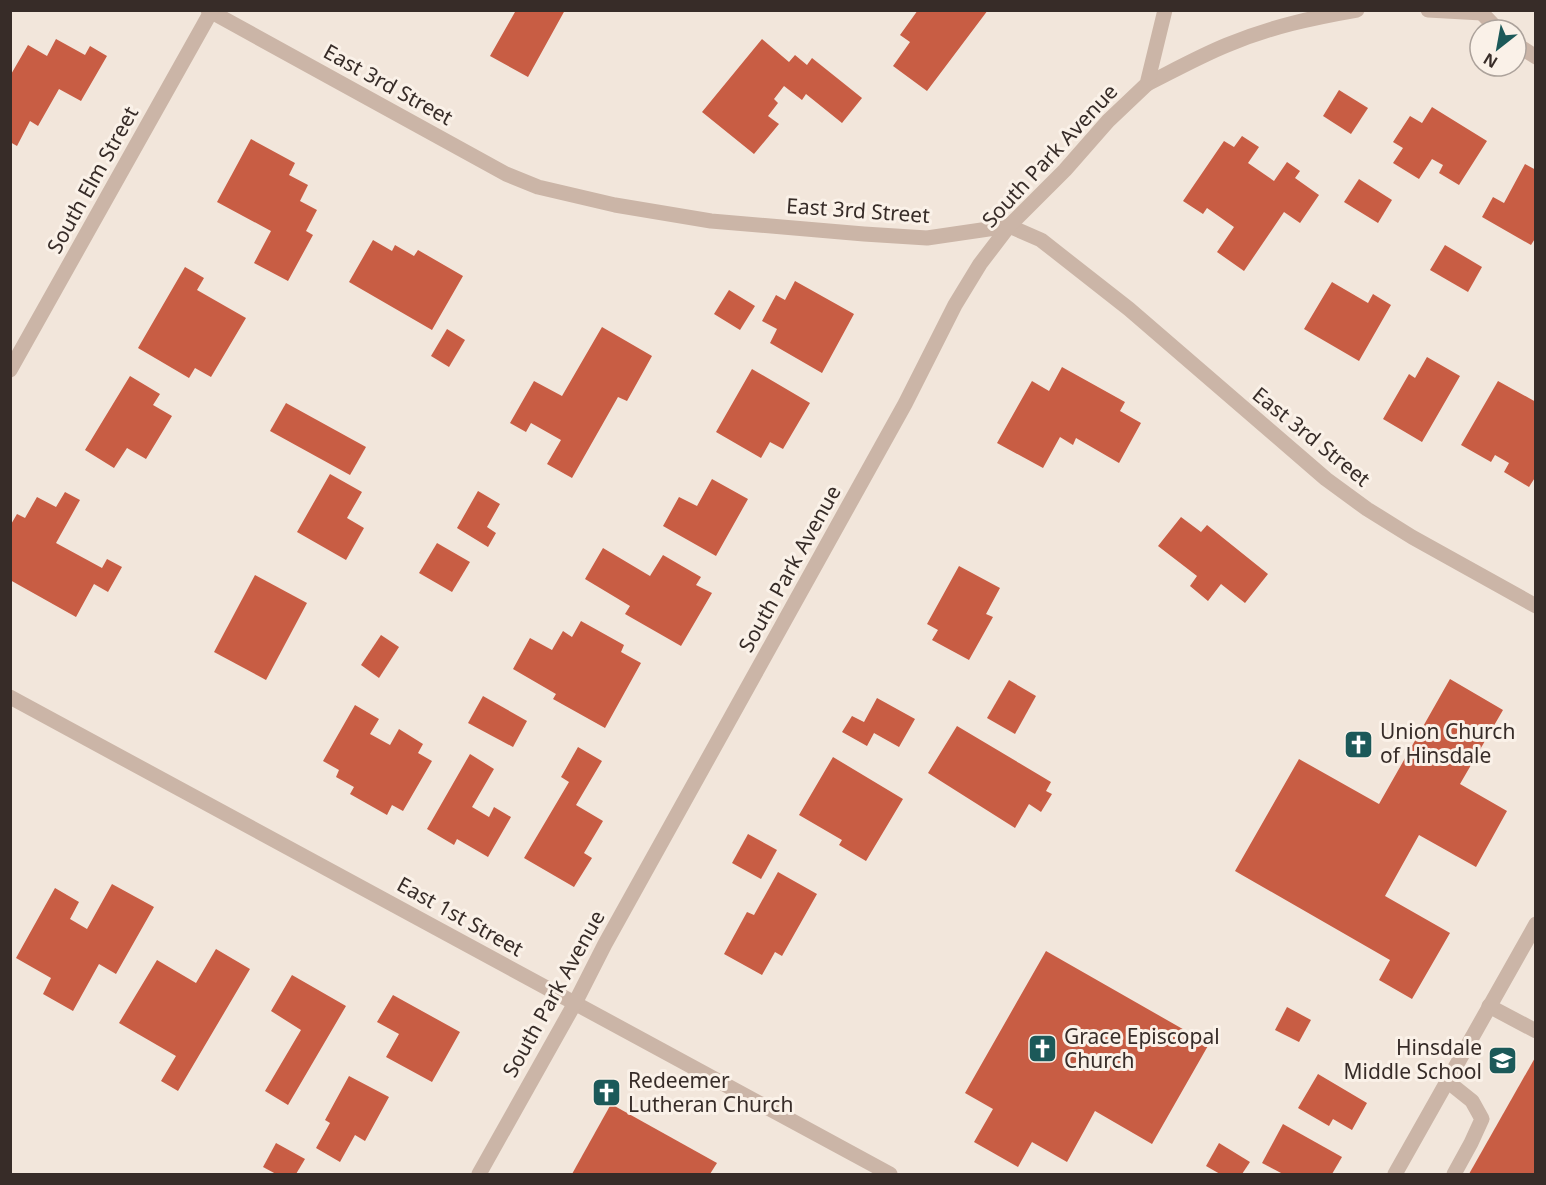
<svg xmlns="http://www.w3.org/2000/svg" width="1546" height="1185" viewBox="0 0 1546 1185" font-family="'Noto Sans',sans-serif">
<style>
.building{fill:#c85d44}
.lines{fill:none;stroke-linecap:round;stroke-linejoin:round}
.minor{stroke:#cbb5a7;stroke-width:15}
.labels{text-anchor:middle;stroke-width:6;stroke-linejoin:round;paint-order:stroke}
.street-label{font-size:21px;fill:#372c28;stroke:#faf1e8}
.poi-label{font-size:21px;fill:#372c28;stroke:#faf1e8;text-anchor:start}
</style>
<rect width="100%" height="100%" fill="#f2e6db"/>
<!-- building -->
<g class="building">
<polygon points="512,10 565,10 528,77 490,56 515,12"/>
<polygon points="918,10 932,10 934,12 936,10 988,10 927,91 893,66 910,42 900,35"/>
<polygon points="56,39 85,55 90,46 107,56 81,101 59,89 38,126 30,121 17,146 10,142 10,76 28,45 47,56"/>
<polygon points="762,39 789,62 795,55 807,65 812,58 862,98 842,123 806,94 802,100 784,86 774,99 778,103 768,116 779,124 754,154 702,112"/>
<polygon points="1339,90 1368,108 1351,134 1323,116"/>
<polygon points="1432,107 1487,141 1459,185 1439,173 1443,165 1432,159 1419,179 1393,163 1403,148 1393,142 1410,116 1422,123"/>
<polygon points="1242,136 1259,147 1248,163 1274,181 1287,162 1300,171 1295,178 1319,195 1300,223 1284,212 1244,271 1217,252 1234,227 1207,208 1203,214 1183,201 1224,141 1234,147"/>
<polygon points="251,139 295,163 289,175 308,185 300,201 317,210 306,231 313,235 288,281 254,263 271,231 217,202"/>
<polygon points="1525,164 1536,170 1536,237 1531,245 1482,217 1493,197 1504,203"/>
<polygon points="1359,179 1392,200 1378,223 1344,202"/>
<polygon points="373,240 392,251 395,245 414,256 418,250 463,276 432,330 349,282"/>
<polygon points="1445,245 1482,267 1468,292 1430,270"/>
<polygon points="185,267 204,278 197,290 246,318 211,377 195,368 189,378 138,348"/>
<polygon points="795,281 854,314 822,373 770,343 777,329 762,321 776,295 785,300"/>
<polygon points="1332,282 1368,303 1373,294 1391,305 1359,361 1304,329"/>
<polygon points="729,290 755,306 740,330 714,314"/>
<polygon points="602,327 652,356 627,401 618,397 572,478 547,464 561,440 531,423 526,432 510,423 534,381 562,396"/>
<polygon points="447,329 465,340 449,367 431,356"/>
<polygon points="1427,357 1460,376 1422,442 1383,419 1409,374 1415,378"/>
<polygon points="1062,367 1125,402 1120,411 1141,423 1119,463 1076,438 1073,445 1060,437 1043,468 997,443 1032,381 1049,391"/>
<polygon points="752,369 810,403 783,449 770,442 761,458 716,432"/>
<polygon points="130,376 160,394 153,405 172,416 146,459 127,448 114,468 85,450"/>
<polygon points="1498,381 1536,402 1536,476 1529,487 1504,472 1509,463 1495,455 1491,462 1461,445"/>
<polygon points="286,403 366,447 350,475 270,431"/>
<polygon points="330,474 362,492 347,518 364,528 346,560 297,532"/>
<polygon points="712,479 748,499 716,556 663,526 679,497 697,506"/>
<polygon points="478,491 500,504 487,527 496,533 488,547 457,528"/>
<polygon points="65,492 80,500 56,543 102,568 107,559 122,567 108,592 94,584 76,617 10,580 10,526 17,514 25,518 37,497 56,507"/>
<polygon points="1181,517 1201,532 1207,525 1268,574 1245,603 1221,584 1208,601 1190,586 1197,576 1158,546"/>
<polygon points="437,543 470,562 452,592 419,573"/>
<polygon points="603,548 650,576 663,555 701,577 696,585 712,593 681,646 625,614 630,606 585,579"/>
<polygon points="959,566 1000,588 986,614 993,617 969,660 932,640 938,630 927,624"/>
<polygon points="255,575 307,603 266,680 214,652"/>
<polygon points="581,621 624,645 621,652 641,663 605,728 553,699 556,694 513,669 530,638 552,650 563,631 572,637"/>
<polygon points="381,635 399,647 379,678 361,665"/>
<polygon points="1450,679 1503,710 1460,784 1507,811 1476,867 1419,835 1385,896 1450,933 1412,999 1379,980 1390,960 1235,871 1299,759 1379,804"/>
<polygon points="1009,680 1036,696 1015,734 987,718"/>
<polygon points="483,696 527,721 513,747 468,723"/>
<polygon points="877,698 915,719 899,747 874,733 867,746 842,732 852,716 864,722"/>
<polygon points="355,705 379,719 370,734 390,745 399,729 423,744 418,753 432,761 403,811 392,805 387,815 350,794 354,787 336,777 339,770 323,761"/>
<polygon points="957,726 1051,782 1046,791 1052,794 1041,812 1029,804 1015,828 928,773"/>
<polygon points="578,747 602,761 576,805 603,821 584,853 592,858 574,887 524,858 569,782 561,777"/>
<polygon points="470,754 494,769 472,807 489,817 494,807 511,817 488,857 457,839 454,845 427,829"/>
<polygon points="833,757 903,799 866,861 839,845 842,840 799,815"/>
<polygon points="748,834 777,850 761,879 732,863"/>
<polygon points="778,872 817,894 782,956 775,952 762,975 724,954 747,912 754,915"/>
<polygon points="112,884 154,907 116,974 99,964 73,1011 43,994 51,978 16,958 55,888 79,902 70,919 87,929"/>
<polygon points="216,949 250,969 178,1091 161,1081 176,1056 119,1023 157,960 196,983"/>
<polygon points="1046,951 1209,1044 1152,1144 1095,1111 1067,1162 1032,1142 1018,1167 974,1142 993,1109 965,1093"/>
<polygon points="292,975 346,1006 288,1105 265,1091 301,1030 271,1011"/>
<polygon points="393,995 460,1032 432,1082 386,1057 399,1034 377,1022"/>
<polygon points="1287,1007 1311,1020 1299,1042 1275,1030"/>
<polygon points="1536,1056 1536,1174 1469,1174"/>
<polygon points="1318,1074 1367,1103 1352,1130 1333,1119 1329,1126 1298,1108"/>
<polygon points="349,1076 389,1097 365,1141 355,1135 340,1162 316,1148 330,1123 325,1120"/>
<polygon points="611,1104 717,1163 710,1174 572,1174"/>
<polygon points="1283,1124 1342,1157 1332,1174 1283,1174 1262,1163"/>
<polygon points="276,1143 305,1159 296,1174 276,1174 263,1167"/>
<polygon points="1219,1143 1250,1162 1242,1174 1220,1174 1206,1166"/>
</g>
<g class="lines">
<!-- minor -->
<g class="minor">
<polyline points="208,10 506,174 538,187 615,205 711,221 864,234 927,238 1009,226 1041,240 1129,309 1326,479 1367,509 1412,537 1536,606"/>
<polyline points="1428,10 1482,13"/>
<polyline points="1479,10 1498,30"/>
<polyline points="1516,44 1536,57"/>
<path d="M1147,84C1173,71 1200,56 1227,45C1270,27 1311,18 1357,10"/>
<polyline points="10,370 212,10"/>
<polyline points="10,697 890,1174"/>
<polyline points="1489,1006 1536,1031"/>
<polyline points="1447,1081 1472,1101 1482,1119 1471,1143 1454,1174"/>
<polyline points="479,1174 575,1003 605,944 905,404 955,305 980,264 1009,226 1065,170 1108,121 1147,84 1165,10"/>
<polyline points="1395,1174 1536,924"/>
</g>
</g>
<!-- icons -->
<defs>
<symbol id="church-square" viewBox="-11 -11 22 22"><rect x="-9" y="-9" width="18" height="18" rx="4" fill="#1c5959" stroke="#faf1e8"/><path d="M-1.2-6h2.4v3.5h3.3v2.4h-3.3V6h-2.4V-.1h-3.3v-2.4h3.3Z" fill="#fff"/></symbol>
<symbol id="school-square" viewBox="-11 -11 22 22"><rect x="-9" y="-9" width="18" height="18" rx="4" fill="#1c5959" stroke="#faf1e8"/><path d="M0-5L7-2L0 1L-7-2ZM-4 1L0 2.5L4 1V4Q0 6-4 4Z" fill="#fff"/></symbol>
</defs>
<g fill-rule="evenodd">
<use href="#church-square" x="1342" y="728" width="33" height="33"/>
<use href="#church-square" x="1026" y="1032" width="33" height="33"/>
<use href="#school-square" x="1486" y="1044" width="33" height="33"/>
<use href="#church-square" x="590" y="1076" width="33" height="33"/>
</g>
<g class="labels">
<!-- street labels -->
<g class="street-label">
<text transform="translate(388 85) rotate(29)" y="7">East 3rd Street</text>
<text transform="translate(1050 156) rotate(-47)" y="7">South Park Avenue</text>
<text transform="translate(93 180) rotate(-61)" y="7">South Elm Street</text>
<text transform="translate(858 211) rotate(4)" y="7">East 3rd Street</text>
<text transform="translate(1311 437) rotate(39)" y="7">East 3rd Street</text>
<text transform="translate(790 569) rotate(-61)" y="7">South Park Avenue</text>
<text transform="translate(460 917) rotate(29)" y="7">East 1st Street</text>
<text transform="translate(554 994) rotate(-61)" y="7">South Park Avenue</text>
</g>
<!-- poi labels -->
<g class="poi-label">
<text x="1380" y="739">Union Church<tspan x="1380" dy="24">of Hinsdale</tspan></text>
<text x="1064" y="1044">Grace Episcopal<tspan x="1064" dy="24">Church</tspan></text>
<text x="1482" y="1055" text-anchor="end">Hinsdale<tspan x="1482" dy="24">Middle School</tspan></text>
<text x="628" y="1088">Redeemer<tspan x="628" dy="24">Lutheran Church</tspan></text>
</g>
</g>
<!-- border -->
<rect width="1546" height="1185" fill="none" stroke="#372c28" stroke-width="24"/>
<!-- north arrow -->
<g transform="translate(1498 48) rotate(211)"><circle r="28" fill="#faf1e8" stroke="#aca29b" stroke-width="1.5"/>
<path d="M0-4.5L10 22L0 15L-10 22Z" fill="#1c5959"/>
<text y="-9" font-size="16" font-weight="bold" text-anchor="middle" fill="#372c28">N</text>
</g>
</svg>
